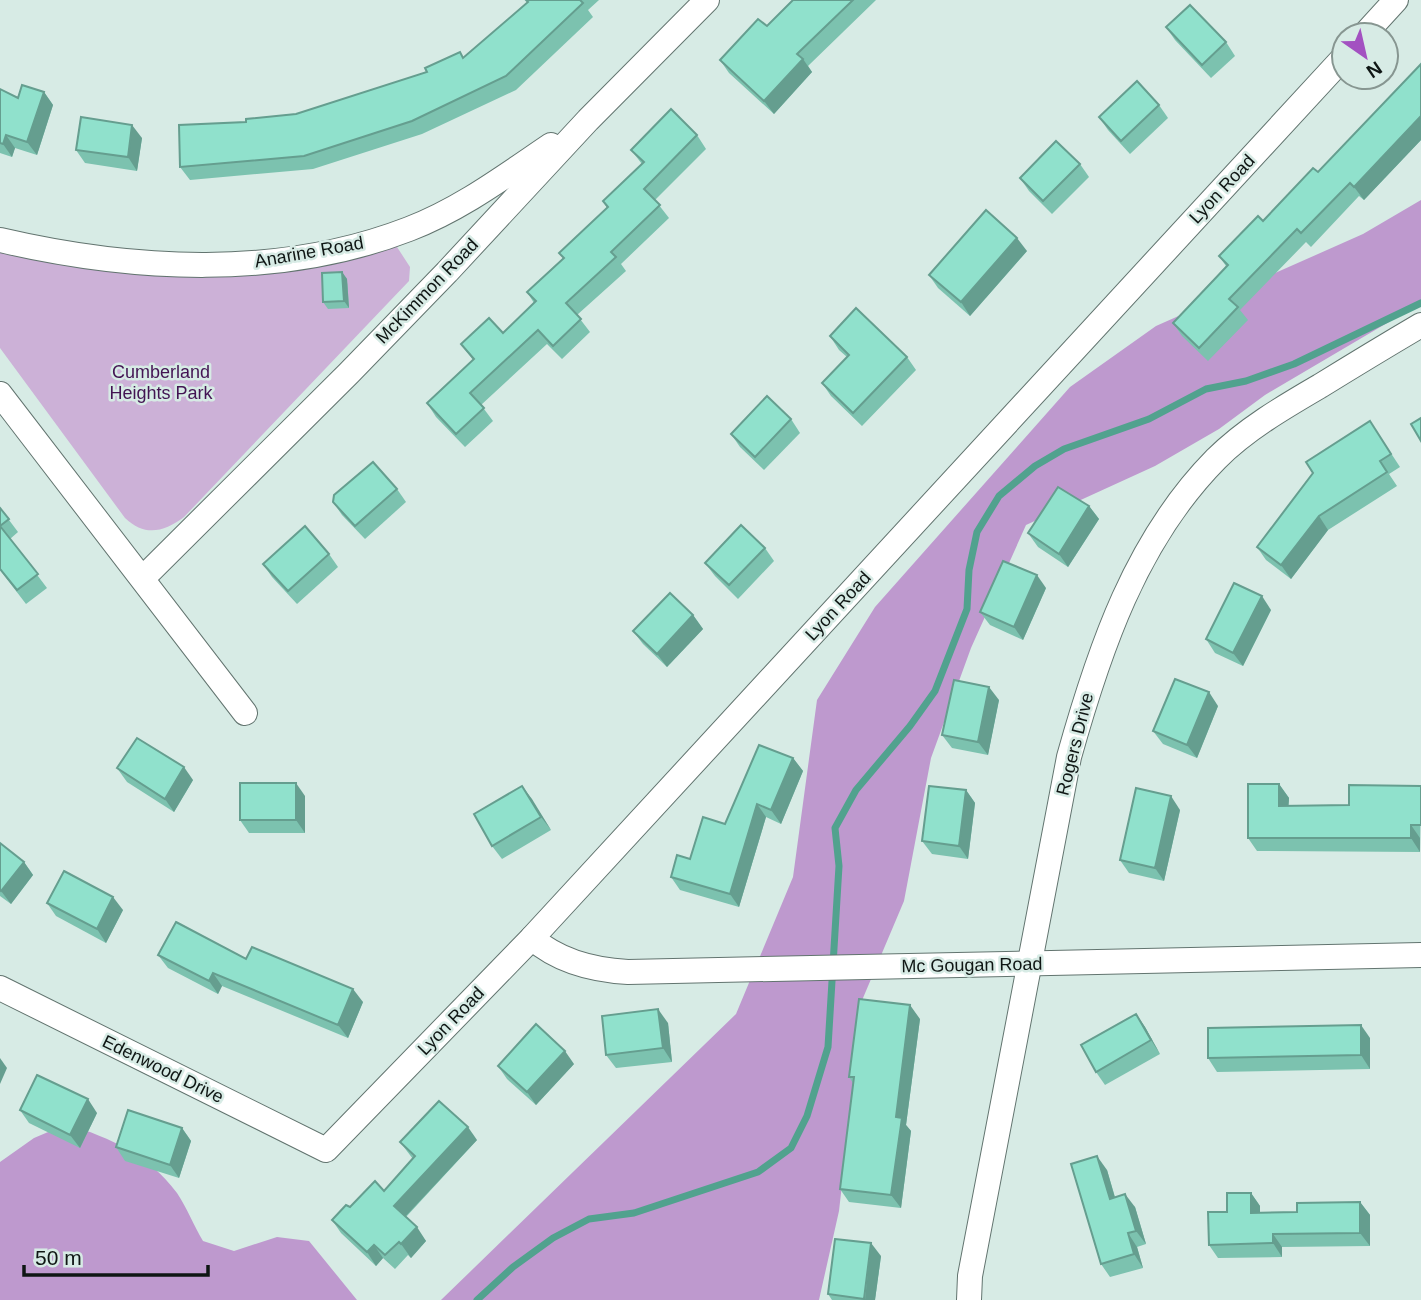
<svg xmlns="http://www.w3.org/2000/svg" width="1421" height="1300" viewBox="0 0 1421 1300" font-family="Helvetica,sans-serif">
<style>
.green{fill:#ccb1d7}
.forest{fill:#be99ce}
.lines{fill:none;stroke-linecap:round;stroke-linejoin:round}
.stream{stroke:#51a28e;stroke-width:7}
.minor-casing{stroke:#62746f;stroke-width:26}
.minor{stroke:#fff;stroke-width:24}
.wall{fill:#7cc2af}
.shaded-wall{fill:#659e8f}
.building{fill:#90e1cc;stroke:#659e8f;stroke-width:2}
.labels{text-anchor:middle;stroke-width:5;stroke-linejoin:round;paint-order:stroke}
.street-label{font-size:18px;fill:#0f1614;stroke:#d7ebe5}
.park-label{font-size:18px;fill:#431453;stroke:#d7ebe5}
</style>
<rect width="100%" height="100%" fill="#d7ebe5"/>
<!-- green -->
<path class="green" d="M0,243L73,262L397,247L410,267L409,281L184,517C164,532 145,537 125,518L0,348Z"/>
<!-- forest -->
<g class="forest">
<polygon points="1421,200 1421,303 1265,395 1219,429 1155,466 1026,525 971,648 931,758 904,901 863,998 839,1211 819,1300 441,1300 736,1014 793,877 817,700 875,607 1070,387 1156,326 1363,234"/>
<path d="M67,1124C112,1139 148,1154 177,1193C187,1208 194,1226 203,1241L234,1251L277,1237L309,1241L357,1300H0V1162L34,1138Z"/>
</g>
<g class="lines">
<!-- stream -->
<polyline class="stream" points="477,1300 513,1267 553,1238 589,1219 634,1213 758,1172 791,1148 807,1116 828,1047 839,866 835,828 856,790 910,726 935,691 967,609 969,570 977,532 999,496 1035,466 1064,449 1149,419 1206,389 1246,381 1294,364 1421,303"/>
<defs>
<g id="minor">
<polyline points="1364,35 1396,0"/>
<path d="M0,240C133,271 280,279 409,229C461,209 505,176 551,145"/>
<polyline points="0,394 245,713"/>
<polyline points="143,578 349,373 447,272 588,120 707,0"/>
<path d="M532,938C558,961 593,970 628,972L1421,955"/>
<polyline points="0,988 326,1150 532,938 1344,57"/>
<path d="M969,1300L970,1276L1069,757C1099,650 1136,540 1216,459C1246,429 1284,407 1320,386C1354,365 1387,345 1421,325"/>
</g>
</defs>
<!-- minor casing -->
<use href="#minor" class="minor-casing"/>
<!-- minor -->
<use href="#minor" class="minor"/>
</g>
<!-- wall -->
<g class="wall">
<polygon points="527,0 599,0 588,10 593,17 516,90 422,134 313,169 190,180 180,167 246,122 296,114 427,72 464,57 528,2"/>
<polygon points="793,0 876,0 808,66 812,72 774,114 729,73 720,60 767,26"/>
<polygon points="1166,27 1226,42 1235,56 1211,78 1175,40"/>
<polygon points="1421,64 1421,140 1364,200 1359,196 1311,247 1306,242 1240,310 1248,320 1208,361 1182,336 1173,323 1226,266 1219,256 1263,221 1318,172"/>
<polygon points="0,89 18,98 44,92 53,105 37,155 15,148 12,157 0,153"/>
<polygon points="1159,105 1168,118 1130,154 1108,130 1099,117"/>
<polygon points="697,135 706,149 655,200 669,218 621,264 626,271 577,315 590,332 562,359 547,344 481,405 493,421 465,447 436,417 427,403 473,360 461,344 503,333 534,303 527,292 563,258 559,253 607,208 603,201 642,164 631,150"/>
<polygon points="142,138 137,171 85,163 76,150"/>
<polygon points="1080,164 1089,177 1052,214 1029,191 1020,178"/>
<polygon points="1027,251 970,316 938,288 929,275"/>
<polygon points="342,272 347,279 349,308 328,309 323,302"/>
<polygon points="830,336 907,357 916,370 862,426 831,396 822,383 847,357 839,350"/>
<polygon points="791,419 800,433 764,470 740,447 731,434"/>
<polygon points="1379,435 1400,467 1389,474 1397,486 1328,530 1291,579 1266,560 1257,547"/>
<polygon points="397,489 406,502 365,539 342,515 333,502"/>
<polygon points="1089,506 1099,519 1068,567 1038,547 1028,533"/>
<polygon points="0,508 18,532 10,539 47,588 26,604 0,570"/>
<polygon points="765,548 774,561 738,599 715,576 705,563"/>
<polygon points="329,554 338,567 297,604 272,577 263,564"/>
<polygon points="1046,588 1023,640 990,625 980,612"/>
<polygon points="1271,610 1243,666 1215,653 1206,639"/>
<polygon points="693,615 703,629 667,667 643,644 633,631"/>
<polygon points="999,700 988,755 952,748 942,735"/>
<polygon points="1218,706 1197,758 1163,744 1153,731"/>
<polygon points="793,758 803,771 781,824 766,817 739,907 680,890 671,877"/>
<polygon points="117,768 193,780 174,812 127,782"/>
<polygon points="1279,784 1289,798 1288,805 1349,805 1421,786 1420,852 1257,851 1248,838"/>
<polygon points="522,786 551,830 502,859 492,846"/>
<polygon points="966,790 975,803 968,859 932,854 922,841"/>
<polygon points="305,796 305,833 249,833 240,820"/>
<polygon points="1180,810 1164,881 1129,873 1120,860"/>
<polygon points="0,843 24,862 33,875 11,904 0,896"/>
<polygon points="47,903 123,910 106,943 56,916"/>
<polygon points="158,955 246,959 363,1002 348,1038 222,986 218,994 168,968"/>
<polygon points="1136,1014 1145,1027 1160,1054 1105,1085 1096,1072"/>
<polygon points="920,1019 906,1125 911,1131 901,1208 849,1202 840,1189 853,1083 849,1077"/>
<polygon points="668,1023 672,1062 616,1068 606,1055"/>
<polygon points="1370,1038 1370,1069 1217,1072 1208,1058"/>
<polygon points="574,1064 536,1105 507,1079 498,1066"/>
<polygon points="20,1110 97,1113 80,1148 29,1123"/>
<polygon points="182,1128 191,1141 179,1178 125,1161 116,1147"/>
<polygon points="477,1140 406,1217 426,1241 411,1258 408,1255 395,1269 383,1258 376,1266 341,1233 332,1220 350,1207 384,1191 413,1159 400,1142"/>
<polygon points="1107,1170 1115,1197 1135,1207 1146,1244 1137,1247 1143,1268 1110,1277 1101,1264"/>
<polygon points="1251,1193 1260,1206 1260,1213 1297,1212 1360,1202 1370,1215 1370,1246 1282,1247 1282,1257 1218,1258 1209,1245"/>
<polygon points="881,1256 875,1300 832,1300 828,1294"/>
</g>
<!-- shaded-wall -->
<g class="shaded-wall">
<polygon points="803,59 812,72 774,114 764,101"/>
<polygon points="44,92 53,105 37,155 27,142"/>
<polygon points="1421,116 1421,140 1364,200 1354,187"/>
<polygon points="132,125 142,138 137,171 128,157"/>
<polygon points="6,135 15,148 12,157 3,144"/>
<polygon points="1017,238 1027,251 970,316 961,302"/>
<polygon points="342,272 347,279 349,308 344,301"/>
<polygon points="1089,506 1099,519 1068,567 1059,554"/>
<polygon points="1319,516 1328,530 1291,579 1281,565"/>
<polygon points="1037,575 1046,588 1023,640 1014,627"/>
<polygon points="1262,596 1271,610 1243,666 1233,653"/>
<polygon points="693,615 703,629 667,667 657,654"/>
<polygon points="989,687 999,700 988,755 978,742"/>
<polygon points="1209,692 1218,706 1197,758 1187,745"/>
<polygon points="793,758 803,771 781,824 771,810"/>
<polygon points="184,767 193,780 174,812 165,799"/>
<polygon points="296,783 305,796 305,833 296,820"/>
<polygon points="1279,784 1289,798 1288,819 1279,806"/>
<polygon points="522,786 532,799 551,830 541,817"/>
<polygon points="966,790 975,803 968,859 959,846"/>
<polygon points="1171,796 1180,810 1164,881 1155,868"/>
<polygon points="757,804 766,817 739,907 730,894"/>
<polygon points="1411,825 1420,838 1420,852 1411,838"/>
<polygon points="24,862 33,875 11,904 1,891"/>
<polygon points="113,897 123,910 106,943 97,929"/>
<polygon points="213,973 222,986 218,994 209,981"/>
<polygon points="353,989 363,1002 348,1038 338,1025"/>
<polygon points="910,1005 920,1019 906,1125 911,1131 901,1208 891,1195 896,1117"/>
<polygon points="658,1009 668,1023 672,1062 663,1048"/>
<polygon points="1136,1014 1145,1027 1160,1054 1151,1040"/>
<polygon points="1361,1025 1370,1038 1370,1069 1361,1055"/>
<polygon points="565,1051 574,1064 536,1105 527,1092"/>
<polygon points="0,1058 7,1068 0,1084"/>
<polygon points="88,1099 97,1113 80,1148 70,1135"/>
<polygon points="468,1127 477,1140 403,1219 394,1206"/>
<polygon points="182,1128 191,1141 179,1178 170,1165"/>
<polygon points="1097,1156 1107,1170 1119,1212 1110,1199"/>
<polygon points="1251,1193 1260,1206 1260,1226 1251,1213"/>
<polygon points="1125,1194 1135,1207 1146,1244 1136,1231"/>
<polygon points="1360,1202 1370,1215 1370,1246 1360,1233"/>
<polygon points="417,1227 426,1241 411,1258 401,1244"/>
<polygon points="1128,1233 1137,1247 1143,1268 1134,1254"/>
<polygon points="1273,1234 1282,1247 1282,1257 1273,1243"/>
<polygon points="871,1243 881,1256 875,1300 865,1300"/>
<polygon points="374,1245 383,1258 376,1266 367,1252"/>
</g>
<!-- building -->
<g class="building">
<polygon points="526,0 580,0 583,3 506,76 412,121 304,156 180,167 179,125 246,122 246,119 296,114 427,72 425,68 460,52 463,58 528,2"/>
<polygon points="793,0 853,0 797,54 803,59 764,101 720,60 758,19 767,26"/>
<polygon points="1190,5 1226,42 1202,65 1166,27"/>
<polygon points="1421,64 1421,116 1354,187 1350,183 1301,233 1297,229 1229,299 1238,307 1199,348 1173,323 1228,265 1219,256 1258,216 1263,221 1313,168 1318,172"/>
<polygon points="1137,81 1159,105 1121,141 1099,117"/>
<polygon points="22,85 44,92 27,142 6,135 3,144 0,143 0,89 18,98"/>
<polygon points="671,109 697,135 644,189 660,205 611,252 616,257 566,303 581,319 553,346 538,330 470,393 484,408 456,434 427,403 474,359 461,344 489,318 503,333 536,301 527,292 564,258 559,253 608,207 603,201 644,162 631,150"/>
<polygon points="81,117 132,125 128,157 76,150"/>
<polygon points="1056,141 1080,164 1043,201 1020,178"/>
<polygon points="986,210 1017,238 961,302 929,275"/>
<polygon points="342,272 344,301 323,302 322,273"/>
<polygon points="856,308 907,357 853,413 822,383 849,355 830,336"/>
<polygon points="767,396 791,419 755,457 731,434"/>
<polygon points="1421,418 1421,441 1411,424"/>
<polygon points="1370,421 1391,454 1380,461 1387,472 1319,516 1281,565 1257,547 1313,473 1306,462"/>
<polygon points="373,462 397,489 355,526 333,502 334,495"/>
<polygon points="1058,487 1089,506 1059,554 1028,533"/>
<polygon points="0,508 9,519 0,526 38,574 17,590 0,569"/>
<polygon points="741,525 765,548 729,585 705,563"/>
<polygon points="305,526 329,554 288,591 263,564"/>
<polygon points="1003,561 1037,575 1014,627 980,612"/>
<polygon points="1234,583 1262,596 1233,653 1206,639"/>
<polygon points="670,593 693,615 657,654 633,631"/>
<polygon points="1175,679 1209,692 1187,745 1153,731"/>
<polygon points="954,680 989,687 978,742 942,735"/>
<polygon points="137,738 184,767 165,799 117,768"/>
<polygon points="759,745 793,758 771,810 757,804 730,894 671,877 677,855 690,859 703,817 725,824"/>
<rect x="240" y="783" width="56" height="37"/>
<polygon points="1248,784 1279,784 1279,806 1349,805 1349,785 1421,786 1421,825 1411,825 1411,838 1248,838"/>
<polygon points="522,786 541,817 492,846 474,814"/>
<polygon points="929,786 966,790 959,846 922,841"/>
<polygon points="1136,788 1171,796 1155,868 1120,860"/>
<polygon points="0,843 24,862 1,891 0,890"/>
<polygon points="64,871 113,897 97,929 47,903"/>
<polygon points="176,922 246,959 252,947 353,989 338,1025 213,973 209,981 158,955"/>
<polygon points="859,999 910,1005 896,1117 902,1118 891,1195 840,1189 854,1077 849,1077"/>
<polygon points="658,1009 663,1048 606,1055 602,1016"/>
<polygon points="1136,1014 1151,1040 1096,1072 1081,1045"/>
<polygon points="536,1024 565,1051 527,1092 498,1066"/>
<polygon points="1361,1025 1361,1055 1208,1058 1208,1028"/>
<polygon points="37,1075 88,1099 70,1135 20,1110"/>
<polygon points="439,1101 468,1127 394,1206 417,1227 401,1244 399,1242 385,1255 374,1245 367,1252 332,1220 346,1205 350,1207 375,1181 384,1191 415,1156 400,1142"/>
<polygon points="128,1110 182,1128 170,1165 116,1147"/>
<polygon points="1097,1156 1110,1199 1125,1194 1136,1231 1128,1233 1134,1254 1101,1264 1071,1164"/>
<polygon points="1227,1193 1251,1193 1251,1213 1297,1212 1297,1203 1360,1202 1360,1233 1273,1234 1273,1243 1209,1245 1208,1212 1227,1212"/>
<polygon points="835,1239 871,1243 864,1299 828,1294"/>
</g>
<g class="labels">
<!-- street labels -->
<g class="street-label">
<text transform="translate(1222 189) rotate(-47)" y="6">Lyon Road</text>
<text transform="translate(309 252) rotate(-10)" y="6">Anarine Road</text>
<text transform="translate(427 291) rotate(-46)" y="6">McKimmon Road</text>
<text transform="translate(838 606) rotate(-47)" y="6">Lyon Road</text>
<text transform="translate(1075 744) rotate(-76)" y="6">Rogers Drive</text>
<text transform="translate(972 965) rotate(-1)" y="6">Mc Gougan Road</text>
<text transform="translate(451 1021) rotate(-46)" y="6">Lyon Road</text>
<text transform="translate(163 1069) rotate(26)" y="6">Edenwood Drive</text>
</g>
<!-- park labels -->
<g class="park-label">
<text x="161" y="378">Cumberland<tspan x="161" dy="21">Heights Park</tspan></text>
</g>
</g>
<!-- north arrow -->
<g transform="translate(1365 56) rotate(146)"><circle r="33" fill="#d7ebe5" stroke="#879691" stroke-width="2"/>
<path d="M0-5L12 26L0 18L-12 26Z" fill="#a351c1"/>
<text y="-10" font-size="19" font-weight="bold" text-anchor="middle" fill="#0f1614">N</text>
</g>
<!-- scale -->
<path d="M24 1265v10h184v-10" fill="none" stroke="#0f1614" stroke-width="3.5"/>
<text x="35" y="1265" font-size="21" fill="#0f1614" stroke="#d7ebe5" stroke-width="5" paint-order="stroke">50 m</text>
</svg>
